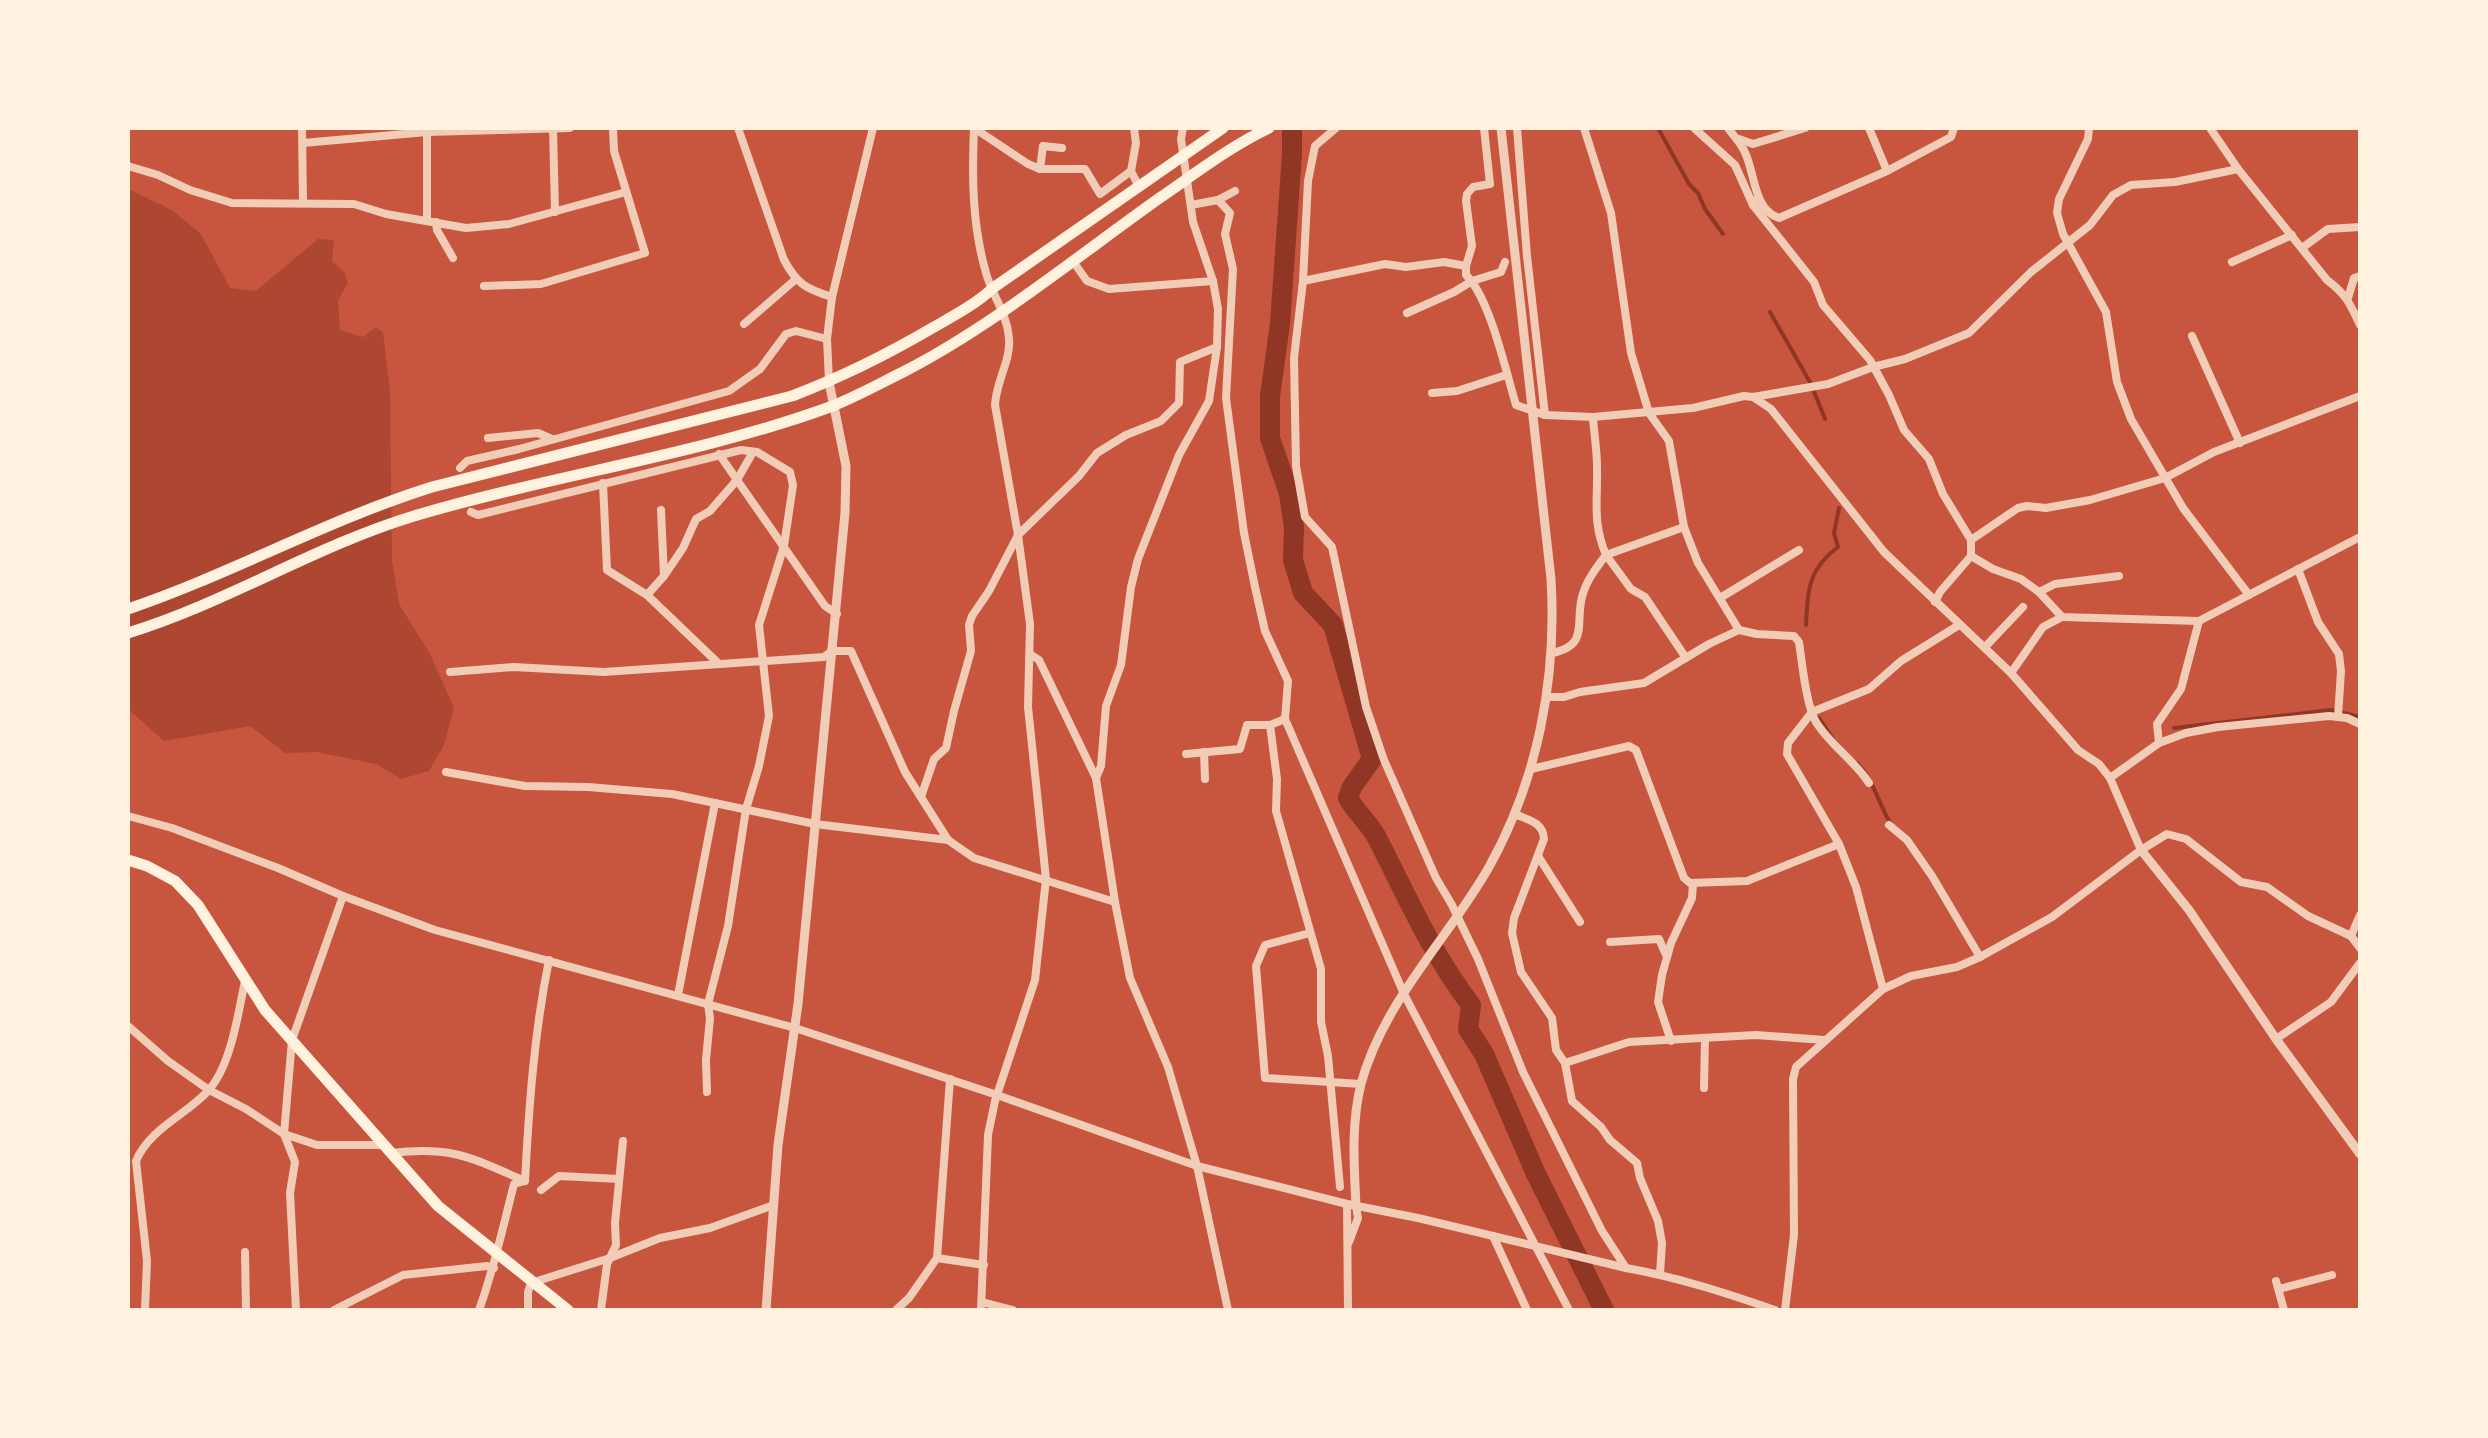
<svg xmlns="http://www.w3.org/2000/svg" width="2488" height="1438" viewBox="0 0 2488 1438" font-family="'Titillium Web',sans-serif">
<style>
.green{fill:#ae4732}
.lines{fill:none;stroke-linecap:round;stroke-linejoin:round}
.stream{stroke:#8f3625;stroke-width:4}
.river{stroke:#8f3625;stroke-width:20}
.minor{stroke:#f1ccb7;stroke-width:8}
.tertiary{stroke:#f1ccb7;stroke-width:9}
.trunk{stroke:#fff3e0;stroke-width:11}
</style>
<rect width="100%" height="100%" fill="#c8553d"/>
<!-- green -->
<polygon class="green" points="128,189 172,210 201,234 230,288 256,291 318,239 334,240 332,261 344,272 348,283 338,300 340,330 363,337 376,327 383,333 390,391 392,560 399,604 430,654 454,708 444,745 429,771 401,779 376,764 317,752 285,753 250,726 164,741 128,709"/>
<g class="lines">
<!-- stream -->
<g class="stream">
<polyline points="1658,128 1689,184 1698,193 1705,209 1723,234"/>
<polyline points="1770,312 1811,384 1825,419"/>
<path d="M1806,625C1808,590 1808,569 1838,547L1834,533L1839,508"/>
<polyline points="1819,718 1833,739"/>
<polyline points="2174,728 2331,710 2360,717"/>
<path d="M1857,763C1875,781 1878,804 1891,824"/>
</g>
<!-- river -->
<path class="river" d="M1292,128V154L1280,324L1270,396V438L1289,494L1294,528L1293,560L1303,593L1333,625L1372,759L1352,787L1348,798C1356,812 1368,822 1376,836C1406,894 1431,953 1471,1005L1468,1029L1484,1054L1536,1174L1604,1310"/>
<!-- minor -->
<g class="minor">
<polyline points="302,128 303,202"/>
<polyline points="553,128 555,212"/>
<path d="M738,128L784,260C797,284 806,289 832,297"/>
<path d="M974,128C972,178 972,224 986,273C992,295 1007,313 1009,338C1011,361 996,381 995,405L1018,535L1030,624L1028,707L1046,879L1035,980L995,1101L988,1135L981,1310"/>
<polyline points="974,128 1028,164 1040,169 1043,146 1062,148"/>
<polyline points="1336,128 1315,146 1308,181 1303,281 1294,358 1296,466 1305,517 1332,547 1366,707 1384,760 1436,878 1452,905 1478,959 1523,1072 1602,1231 1626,1268"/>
<path d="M1484,128L1490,184L1473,187L1467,194L1466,201L1472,246L1466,266V275C1490,298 1506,372 1516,405L1545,415L1593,417L1693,408L1744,396L1753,397L1828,384L1873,367L1905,359L1969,333L2031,272L2090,225L2113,195L2131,185L2175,182L2238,169"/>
<polyline points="1517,128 1527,256 1545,415"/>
<path d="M1584,128L1611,213L1631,353L1649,413L1669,441L1684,527L1698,563L1739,630L1757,634L1794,636L1799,642C1802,662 1806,705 1816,722C1830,745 1855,761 1869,783"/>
<polyline points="1694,128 1735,165 1753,205"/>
<path d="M1728,128C1734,137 1742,143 1746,155C1755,175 1754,210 1779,218L1887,171L1951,137L1954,128"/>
<polyline points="1869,128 1887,171"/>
<polyline points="2089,128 2088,139 2059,199 2057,213 2063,234 2106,312 2117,382 2131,419 2183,508 2249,595"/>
<path d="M2210,128L2238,169L2327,280C2347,295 2350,304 2360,325"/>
<polyline points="427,130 427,220"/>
<polyline points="1739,139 1753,144 1805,128"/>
<polyline points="303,143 427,132 570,128"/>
<polyline points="128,166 158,175 190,190 232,203 354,204 386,214 466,228 509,224 626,192"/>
<polyline points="1040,169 1085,169 1100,194 1131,171 1138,185"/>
<polyline points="1131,171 1136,143 1134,128"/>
<polyline points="1758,197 1753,205 1814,282 1823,305 1870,360 1889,395 1904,430 1929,459 1943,494 1971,540 1971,556 1940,592 1935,602"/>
<polyline points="1218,200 1230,213 1225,234 1233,269 1226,398 1244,533 1255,587 1265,631 1288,681 1285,719 1404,994 1569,1310"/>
<polyline points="1191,205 1218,200 1235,191"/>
<polyline points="436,222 437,230 453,258"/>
<polyline points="2302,248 2328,229 2360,227"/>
<polyline points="1072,260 1087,281 1109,289 1213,281"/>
<polyline points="2232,262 2292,235"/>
<polyline points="1303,281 1385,264 1406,267 1444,262 1466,266"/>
<polyline points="484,286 541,284 645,253 614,151 613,128"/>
<polyline points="2348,298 2354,278 2360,276"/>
<polyline points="1407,313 1454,292 1472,281 1501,272 1505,262"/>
<polyline points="744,324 796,279"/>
<polyline points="2192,336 2240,443"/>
<polyline points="829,382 827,339 832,297 873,128"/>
<polyline points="1432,393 1457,391 1506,375"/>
<polyline points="1753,397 1771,409 1884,552 2011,673 2078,750 2099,764 2110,778 2141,850"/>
<polyline points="488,438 538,433 552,439"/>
<polyline points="753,452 737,480 825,606 837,614"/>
<polyline points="460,468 467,461 519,449 729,391 760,369 786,334 796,331 827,339"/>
<polyline points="603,483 607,570 647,595 664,576 661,510"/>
<polyline points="471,512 478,515 741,450 757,452 790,472 793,485 784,546 759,625 769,716 759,766 746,809 728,926 708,1004 710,1018 706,1060 707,1092"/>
<polyline points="1684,527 1606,555 1631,589 1645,597 1686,658"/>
<polyline points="1971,540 2018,508 2027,506 2046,508 2090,500 2165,478 2214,452 2360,396"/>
<polyline points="1971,556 1993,569 2021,579 2039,592 2062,617 2199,621 2360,537"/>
<polyline points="2298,569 2318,622 2339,654 2341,671 2338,717"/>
<polyline points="664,576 683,548 696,519 710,511 737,480 719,454"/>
<polyline points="2039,592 2055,584 2119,576"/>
<polyline points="647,595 718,663"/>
<polyline points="1720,598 1799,550"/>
<polyline points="1985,647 2023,607"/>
<path d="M1552,653C1589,645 1575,625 1582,597C1586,581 1596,568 1606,555C1592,522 1598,500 1597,466C1597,450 1594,433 1593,417"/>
<polyline points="1030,654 1039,660 1096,778 1115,902 1130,978 1168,1067 1197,1166 1228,1310"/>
<polyline points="450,672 514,667 604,672 824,657 832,651 851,651 905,772 948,840 974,858 1115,902"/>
<polyline points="2011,673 2043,627 2062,617"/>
<polyline points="1547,697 1564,697 1580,692 1644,683 1709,644 1739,630"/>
<polyline points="1285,719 1270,725 1277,779 1276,811 1321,969 1321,1022 1328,1056 1340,1187"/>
<polyline points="2159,743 2157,724 2181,689 2199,621"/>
<polyline points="1204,752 1205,779"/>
<polyline points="1186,754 1240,749 1247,725 1270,725"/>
<polyline points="1531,769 1629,746 1636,750 1684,878 1690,883 1747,881 1839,844"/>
<polyline points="446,772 525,786 588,787 672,794 815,824 948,840"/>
<polyline points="1096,778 1101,766 1106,706 1121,665 1131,587 1138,559 1179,455 1209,401 1217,347 1218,309 1213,281 1193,222 1181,139 1183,128"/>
<polyline points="2110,778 2159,743 2186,733 2218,727 2329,716 2347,718 2360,724"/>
<polyline points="921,797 934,759 946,748 954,711 971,651 969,625 972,616 989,591 1018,535 1079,476 1097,453 1126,435 1161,421 1179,403 1180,362 1217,347"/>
<path d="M1515,814C1528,820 1543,822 1544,839L1514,918L1512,933L1521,972L1552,1018L1556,1050L1565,1063L1572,1101L1601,1127L1610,1140L1637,1163L1640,1178L1658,1221L1662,1243L1660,1274"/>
<path d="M128,816L172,828L278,868L343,896L435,930L795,1028L997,1095L1197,1166L1347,1204L1418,1218L1626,1268C1677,1277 1726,1293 1775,1310"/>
<polyline points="1889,825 1907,840 1932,876 1980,957"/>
<polyline points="1538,856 1580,922"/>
<polyline points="2360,915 2351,936 2360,948"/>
<polyline points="1310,933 1265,945 1256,966 1265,1078 1361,1084"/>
<polyline points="1610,942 1659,939 1666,955"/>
<polyline points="1883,989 1856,887 1839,844 1787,754 1788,743 1812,712 1869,689 1901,661 1959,625"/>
<polyline points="678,995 715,803"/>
<polyline points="128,1026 168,1061 209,1090 246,1109 284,1134 317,1145 384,1145"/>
<polyline points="2276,1039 2331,1002 2360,963"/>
<polyline points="1671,1041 1658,1002 1662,975 1671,943 1692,898 1693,883"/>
<polyline points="1565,1063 1629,1042 1756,1035 1824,1040"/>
<polyline points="1704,1088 1705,1038"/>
<path d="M391,1153C452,1146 470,1157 525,1181"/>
<polyline points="541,1190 559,1176 619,1179"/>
<polyline points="1347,1204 1348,1310"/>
<polyline points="1493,1236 1527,1310"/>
<polyline points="1349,1242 1358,1218 1356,1206"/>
<polyline points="245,1252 246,1310"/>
<polyline points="937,1258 984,1265"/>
<polyline points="2276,1281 2284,1310"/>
<polyline points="2279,1289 2332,1275"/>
<polyline points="982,1302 1013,1310"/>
<path d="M145,1310L147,1261L136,1161C149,1129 186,1115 208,1091C231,1066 238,1014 245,981"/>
<polyline points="296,1310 290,1193 295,1162 284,1134 292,1040 343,896"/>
<polyline points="334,1310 403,1275 487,1266 494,1268"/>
<path d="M479,1310C494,1269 503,1227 514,1184L525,1181C529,1106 534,1034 549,960"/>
<polyline points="528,1310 528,1292 531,1283 610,1258 660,1238 710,1228 774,1205"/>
<polyline points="601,1310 607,1264 616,1245 615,1223 623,1141"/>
<polyline points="896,1310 909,1298 937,1258 950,1079"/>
<polyline points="1785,1310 1794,1235 1793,1079 1796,1067 1883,989 1911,976 1957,967 1980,957 2052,917 2141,850 2167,834 2186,839 2241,882 2267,887 2308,916 2351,936"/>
</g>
<!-- tertiary -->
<g class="tertiary">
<polyline points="2141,850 2189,910 2276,1039 2360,1154"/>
<path d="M1356,1206C1354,1165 1351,1124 1361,1084C1383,1002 1448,939 1489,867C1538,779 1557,679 1551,579L1501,128"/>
<polyline points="766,1310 778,1145 798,1004 845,513 846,466 829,382"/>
</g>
<!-- trunk -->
<g class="trunk">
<path d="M128,609C231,574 327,520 432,487L792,396C842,377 888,354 934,327C955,315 976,304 993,288L1223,128"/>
<path d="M128,633C226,603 315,546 414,516C551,475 695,456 830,407C856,397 881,383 905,371C994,325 1079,255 1161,197C1196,173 1231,146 1269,128"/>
<polyline points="128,860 147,866 175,881 198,905 265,1010 438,1206 568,1310"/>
</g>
</g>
<!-- border -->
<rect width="2488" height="1438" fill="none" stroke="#fff3e0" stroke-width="260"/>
</svg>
